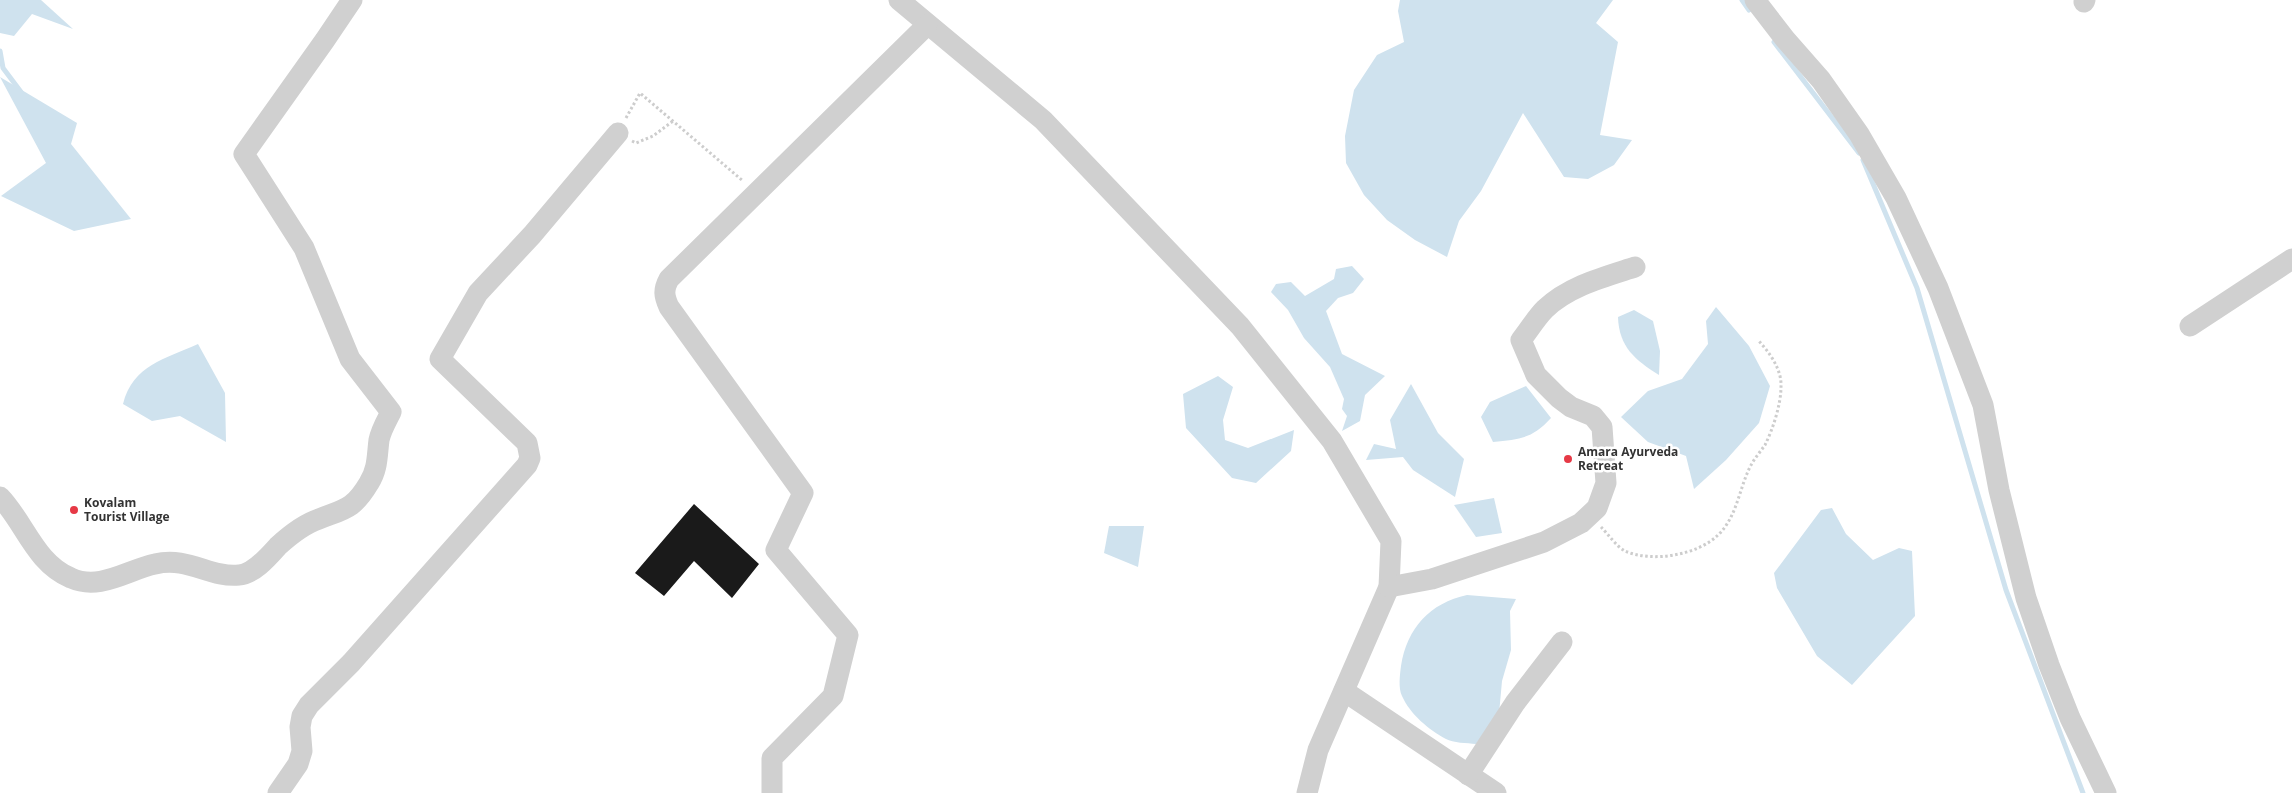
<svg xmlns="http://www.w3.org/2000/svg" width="2292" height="793" viewBox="0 0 2292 793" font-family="'Open Sans',sans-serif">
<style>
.water{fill:#cfe2ee}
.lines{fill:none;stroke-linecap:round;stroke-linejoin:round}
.stream{stroke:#cfe2ee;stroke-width:5}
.building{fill:#1a1a1a}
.path{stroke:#cdcdcd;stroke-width:3;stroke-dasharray:2.5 2.5;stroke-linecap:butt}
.minor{stroke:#d0d0d0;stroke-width:21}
.poi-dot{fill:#e63946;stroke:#fff;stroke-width:2}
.labels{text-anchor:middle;stroke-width:5;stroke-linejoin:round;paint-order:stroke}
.poi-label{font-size:12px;font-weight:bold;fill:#333;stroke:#fff;text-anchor:start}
</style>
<rect width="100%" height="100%" fill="#fff"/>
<!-- water -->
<g class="water">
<polygon points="0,0 41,0 73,29 32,14 14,36 0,33"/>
<polygon points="1400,0 1613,0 1596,23 1618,42 1600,135 1632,140 1614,165 1588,179 1564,177 1523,113 1481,191 1459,221 1447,257 1415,240 1387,220 1364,195 1346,163 1345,136 1354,90 1377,55 1404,42 1398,11"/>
<polygon points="0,77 77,123 71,144 131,219 74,231 1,196 46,163"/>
<polygon points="1352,266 1364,279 1353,293 1338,298 1326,311 1342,354 1385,376 1365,395 1360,421 1342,431 1347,416 1342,409 1344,399 1330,367 1304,338 1288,310 1271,292 1276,284 1291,282 1305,296 1334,279 1336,269"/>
<polygon points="1716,307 1749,346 1770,386 1759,423 1726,460 1694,489 1686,456 1648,442 1621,417 1648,391 1682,379 1708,344 1706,321"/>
<path d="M1634,310L1653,321L1660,351L1659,375C1635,360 1619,347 1618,317Z"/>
<path d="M198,344L225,393L226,442L180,416L152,421L123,404C133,365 165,359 198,344Z"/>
<polygon points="1218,376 1233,387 1223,420 1225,440 1248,448 1294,430 1291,451 1256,483 1232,478 1186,428 1183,394"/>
<polygon points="1411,384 1438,433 1464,459 1455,497 1413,470 1403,457 1366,460 1374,444 1396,449 1390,420"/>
<path d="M1526,386L1551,418C1532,439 1520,439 1493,442L1481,417L1490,402Z"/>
<polygon points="1494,498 1502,533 1476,537 1454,505"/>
<polygon points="1832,508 1846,534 1873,560 1899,548 1912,551 1915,616 1852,685 1817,656 1777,588 1774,573 1821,510"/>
<polygon points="1109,526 1144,526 1138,567 1104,553"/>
<path d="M1467,595L1516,599L1510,611L1511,650L1502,681L1499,714L1476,744C1467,743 1453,743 1446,739C1429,730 1410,714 1402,696C1398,688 1400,674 1401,666C1407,628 1430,603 1467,595Z"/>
</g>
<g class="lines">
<!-- stream -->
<g class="stream">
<polyline points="1742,0 1749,10"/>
<polyline points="1774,42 1859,153"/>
<polyline points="0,51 3,68 21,92"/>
<polyline points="1863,160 1917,288 2006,590 2083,793"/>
</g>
</g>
<!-- building -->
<polygon class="building" points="694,504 759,564 732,598 694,561 664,596 635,573"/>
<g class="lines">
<!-- path -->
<g class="path">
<polyline points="626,118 640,93 743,181"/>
<polyline points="632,141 636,143 653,136 673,121"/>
<path d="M1601,527C1608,534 1617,547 1625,551C1652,563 1698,555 1718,535C1737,517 1739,489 1750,467C1754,459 1760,452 1765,445C1773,429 1781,404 1781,387C1782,369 1769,352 1758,340"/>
</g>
<!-- minor -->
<g class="minor">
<polyline points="899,0 1043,120 1240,326 1332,441 1391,541 1389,587 1318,750 1307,793"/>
<polyline points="1755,0 1785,39 1821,80 1859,134 1896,198 1938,288 1983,405 1999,490 2026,598 2049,665 2070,718 2106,793"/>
<polyline points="2084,2 2085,0"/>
<polyline points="2190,326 2292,259"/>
<path d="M0,497C25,523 35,563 71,578C100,591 127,570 155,564C188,556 210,578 239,575C254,574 269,556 278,546C289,536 304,524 319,519C344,509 353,510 369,483C378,469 377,455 379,440C381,430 387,420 391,412L350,359L304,248L244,154L325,40L352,0"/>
<path d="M1389,587L1432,579L1544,542L1581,523L1597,508L1606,483L1602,427L1593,416L1571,407L1559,398L1536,375L1521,340C1529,330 1536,318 1545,309C1569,286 1604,277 1635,267"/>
<polyline points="1344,691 1496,793"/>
<polyline points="1468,775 1515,703 1562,642"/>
<polyline points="278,793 298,764 302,751 300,727 302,716 309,705 351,663 527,465 530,458 527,443 440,359 478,293 532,235 618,133"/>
<path d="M772,793V758L833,696L848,635L776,550L803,493L669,307C664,296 663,290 669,279L927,25"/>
</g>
</g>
<!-- markers -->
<g class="poi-dot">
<circle cx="1568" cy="459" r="5"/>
<circle cx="74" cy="510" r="5"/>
</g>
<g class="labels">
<!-- poi labels -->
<g class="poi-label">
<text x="1578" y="456">Amara Ayurveda<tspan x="1578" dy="14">Retreat</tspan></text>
<text x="84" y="507">Kovalam<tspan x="84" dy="14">Tourist Village</tspan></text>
</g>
</g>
</svg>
